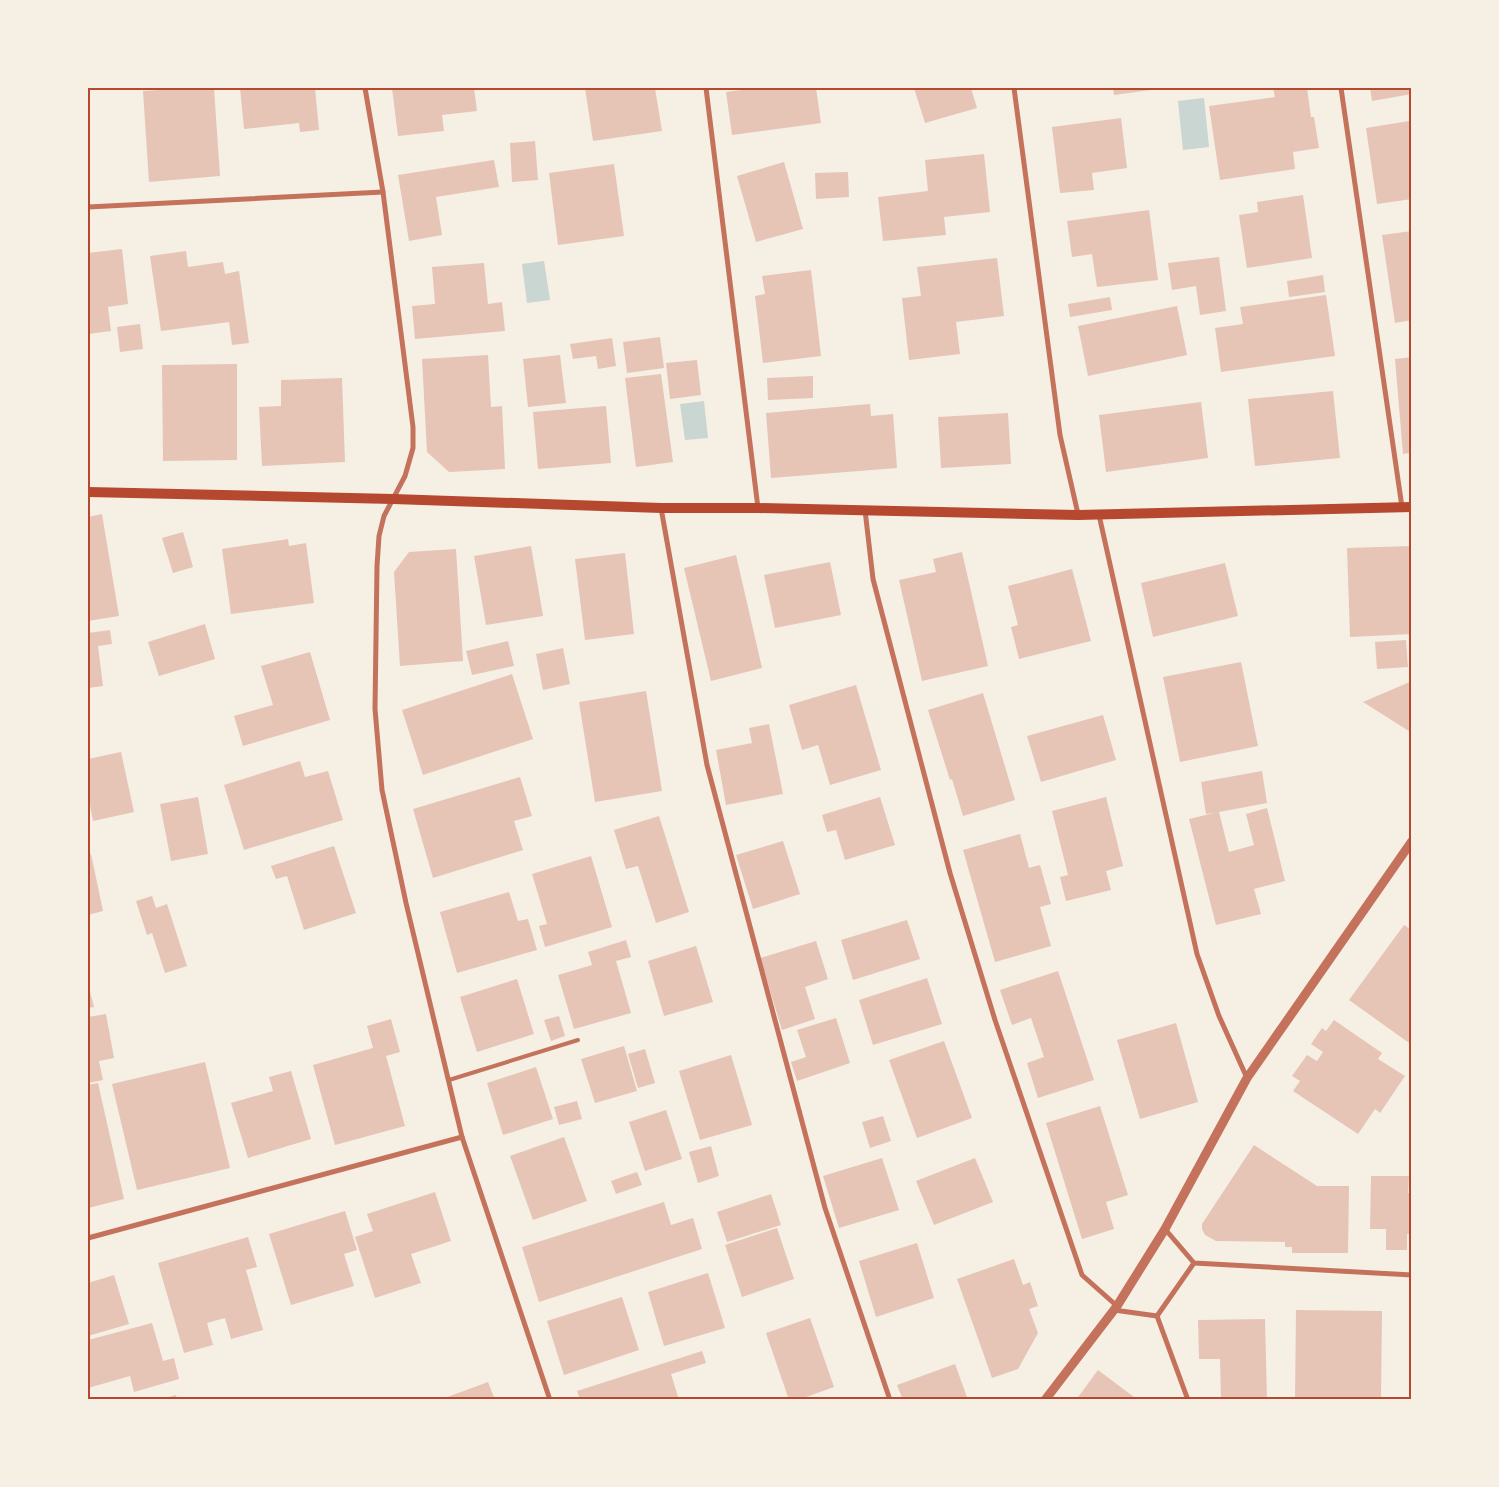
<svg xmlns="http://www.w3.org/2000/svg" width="1499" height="1487" viewBox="0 0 1499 1487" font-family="'Roboto Condensed',sans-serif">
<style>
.water{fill:#c9d6d2}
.building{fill:#e6c5b7}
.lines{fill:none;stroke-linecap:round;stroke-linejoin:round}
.service{stroke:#c5725c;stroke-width:4}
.minor{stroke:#c5725c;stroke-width:5}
.tertiary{stroke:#c5725c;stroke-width:9}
.secondary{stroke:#b5482f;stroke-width:10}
.neatline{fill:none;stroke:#b5482f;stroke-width:2}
</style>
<rect width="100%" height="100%" fill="#f6efe4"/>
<!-- water -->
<g class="water">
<polygon points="1204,98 1209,147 1183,150 1178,101"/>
<polygon points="544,261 550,300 527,303 522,264"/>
<polygon points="704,401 708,438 685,440 680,404"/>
</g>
<!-- building -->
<g class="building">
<polygon points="189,88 214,88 220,176 149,182 143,91"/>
<polygon points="240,88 315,88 319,130 300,132 299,123 244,129"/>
<polygon points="392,88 474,88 477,111 442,115 444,131 398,136"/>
<polygon points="585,88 655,88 662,131 593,141"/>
<polygon points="756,88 816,88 821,123 732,135 726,92"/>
<polygon points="914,88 971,88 977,108 925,123"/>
<polygon points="1113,88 1158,88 1158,89 1114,95"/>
<polygon points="1273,88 1307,88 1311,117 1314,117 1319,148 1293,152 1295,169 1220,180 1209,106 1275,97"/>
<polygon points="1370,88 1412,88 1412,94 1372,101"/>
<polygon points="1121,118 1127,168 1092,173 1094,190 1060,193 1052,127"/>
<polygon points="1409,121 1412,127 1412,199 1377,204 1366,128"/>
<polygon points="535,141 538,180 512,182 510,143"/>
<polygon points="984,154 990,212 944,217 946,235 883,241 878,197 928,191 925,160"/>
<polygon points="494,160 499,187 436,197 442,235 409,241 398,175"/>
<polygon points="784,162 803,229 756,242 737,176"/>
<polygon points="614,164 624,236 558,245 549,173"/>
<polygon points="848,172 849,197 816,199 815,173"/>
<polygon points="1303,195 1312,258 1247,268 1239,215 1258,212 1257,202"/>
<polygon points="1149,210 1158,280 1097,287 1092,254 1072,257 1067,221"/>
<polygon points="1412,231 1412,320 1395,323 1382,235"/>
<polygon points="122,249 128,304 108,307 111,331 88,334 88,253"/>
<polygon points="186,251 188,267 223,262 225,274 239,271 249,343 232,345 229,322 161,331 150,256"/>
<polygon points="1219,257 1226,311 1200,315 1196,286 1172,290 1168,263"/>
<polygon points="997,258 1004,316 956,322 960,354 909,360 902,298 921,296 917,267"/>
<polygon points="484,263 488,304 502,302 505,331 415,339 412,306 435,304 432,267"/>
<polygon points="811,270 821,356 763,363 755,296 765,294 762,276"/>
<polygon points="1323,275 1325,292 1289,297 1287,281"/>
<polygon points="1326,295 1335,356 1221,372 1215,328 1243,324 1240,307"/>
<polygon points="1110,297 1112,310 1070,317 1068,304"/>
<polygon points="1177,306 1187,355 1088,376 1078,326"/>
<polygon points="140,324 143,349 120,352 117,327"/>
<polygon points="660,337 664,368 627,373 623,342"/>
<polygon points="612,338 616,366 598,369 596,356 573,359 570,344"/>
<polygon points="488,355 491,407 502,406 505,469 449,472 427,452 422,359"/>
<polygon points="560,355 566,403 528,407 523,359"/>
<polygon points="1412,357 1412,455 1410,453 1403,454 1395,359"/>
<polygon points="697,360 701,395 670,399 666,363"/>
<polygon points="237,364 237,460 163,461 162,365"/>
<polygon points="661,374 673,462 636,467 625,378"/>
<polygon points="813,376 813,398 768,400 767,378"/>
<polygon points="342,378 345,462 262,466 259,407 281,406 281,380"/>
<polygon points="1333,391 1340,458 1255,466 1248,399"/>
<polygon points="1201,402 1208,458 1106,472 1099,415"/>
<polygon points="870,404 871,416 893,414 897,468 771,478 766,413"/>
<polygon points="606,406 611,463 538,469 533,412"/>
<polygon points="1008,413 1011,464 941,468 938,417"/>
<polygon points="102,514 119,616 88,621 88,517"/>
<polygon points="183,532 193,567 173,573 162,538"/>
<polygon points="288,539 289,546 306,543 314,603 231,614 222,549"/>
<polygon points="531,546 543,616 486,625 474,556"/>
<polygon points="1412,546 1412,634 1350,637 1347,548"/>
<polygon points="456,549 463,661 400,666 394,572 409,552"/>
<polygon points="962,552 988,666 922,681 899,580 936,572 933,559"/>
<polygon points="625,553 634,634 585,640 575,559"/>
<polygon points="736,555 762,668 711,681 684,568"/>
<polygon points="830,562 841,615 775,628 764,575"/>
<polygon points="1225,563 1238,616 1153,637 1141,583"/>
<polygon points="1072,569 1091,641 1019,659 1011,627 1018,625 1008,586"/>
<polygon points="205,624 215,659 159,676 148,642"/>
<polygon points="110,630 112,644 98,646 103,686 88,688 88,633"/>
<polygon points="1406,640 1408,667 1377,669 1375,642"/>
<polygon points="508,641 514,666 472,675 466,651"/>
<polygon points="563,648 570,684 543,690 536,654"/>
<polygon points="310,652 330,720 243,746 234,716 273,705 261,666"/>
<polygon points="1241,662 1258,746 1180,762 1163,677"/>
<polygon points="512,674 533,739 423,775 402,710"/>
<polygon points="1412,681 1412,733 1363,702"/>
<polygon points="856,685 881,770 830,785 818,745 802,750 789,705"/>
<polygon points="646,691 662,791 595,802 579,702"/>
<polygon points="983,693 1015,800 963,816 952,779 950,780 928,710"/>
<polygon points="1103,715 1116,760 1041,782 1027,736"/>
<polygon points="769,724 783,794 726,805 716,750 752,743 749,728"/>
<polygon points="121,752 134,812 93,821 88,794 88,759"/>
<polygon points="300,761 305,777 328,771 343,820 244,850 224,785"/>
<polygon points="1262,771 1267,803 1219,812 1229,852 1254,845 1246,814 1267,808 1285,881 1254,889 1261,914 1216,925 1189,819 1214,813 1206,814 1201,782"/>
<polygon points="520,777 532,816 514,821 523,850 433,878 413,809"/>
<polygon points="198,797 208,854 171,861 160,804"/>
<polygon points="880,797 895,845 845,860 836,830 827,832 822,815"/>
<polygon points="1106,797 1123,866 1106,871 1111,890 1066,901 1060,877 1068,875 1052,811"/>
<polygon points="659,816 689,912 656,923 638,866 626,869 614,830"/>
<polygon points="1020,834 1029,868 1040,865 1051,904 1040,907 1051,946 995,962 963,850"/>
<polygon points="783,841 800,894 753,909 736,855"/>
<polygon points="334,846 356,913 304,930 287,876 276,879 271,866"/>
<polygon points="88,854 91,854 103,911 88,915"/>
<polygon points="591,856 612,927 545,947 539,926 547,924 532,874"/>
<polygon points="509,892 518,921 528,919 537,950 457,973 440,912"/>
<polygon points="152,896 156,908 167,904 187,966 165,973 152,933 147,935 136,901"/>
<polygon points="907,920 920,959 853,980 841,940"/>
<polygon points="1404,925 1412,930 1412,1045 1349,1000"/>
<polygon points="626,940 631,957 616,961 631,1013 574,1029 558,975 592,965 588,952"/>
<polygon points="816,941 828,979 805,987 815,1019 782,1030 760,958"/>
<polygon points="696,946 713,1002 664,1016 648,961"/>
<polygon points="1058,971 1094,1080 1038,1098 1027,1063 1044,1057 1031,1018 1012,1025 1000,990"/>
<polygon points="927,978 942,1024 873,1045 859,1000"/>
<polygon points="517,979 534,1034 477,1052 460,997"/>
<polygon points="88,984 94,1007 88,1008"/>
<polygon points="106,1014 114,1058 99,1061 103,1080 88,1083 88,1017"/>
<polygon points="559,1016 565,1036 551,1041 544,1020"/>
<polygon points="836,1018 850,1063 797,1081 791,1062 806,1057 797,1030"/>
<polygon points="391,1019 400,1052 386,1056 405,1126 335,1145 313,1065 373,1048 367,1026"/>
<polygon points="1334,1020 1382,1053 1378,1059 1405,1076 1380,1113 1375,1109 1358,1134 1293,1091 1300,1081 1292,1076 1307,1055 1317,1061 1323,1052 1311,1044 1322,1028 1326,1031"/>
<polygon points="1176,1023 1198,1102 1140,1119 1117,1040"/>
<polygon points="944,1041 972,1118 917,1138 889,1060"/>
<polygon points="624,1046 637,1091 595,1103 581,1059"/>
<polygon points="645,1049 655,1083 638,1088 628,1054"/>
<polygon points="731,1055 752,1125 700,1140 679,1071"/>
<polygon points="205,1062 230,1168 137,1190 112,1084"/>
<polygon points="536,1067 553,1119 503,1135 487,1083"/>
<polygon points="291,1071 311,1139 248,1158 231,1103 273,1091 269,1077"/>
<polygon points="98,1083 124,1199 88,1208 88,1085"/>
<polygon points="577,1101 582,1119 559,1125 554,1107"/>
<polygon points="1100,1106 1128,1195 1106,1202 1114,1229 1082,1239 1046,1123"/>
<polygon points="666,1110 682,1159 645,1171 629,1122"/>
<polygon points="883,1116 891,1141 870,1148 862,1122"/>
<polygon points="564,1137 587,1201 533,1220 510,1156"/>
<polygon points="1254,1145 1317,1186 1349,1186 1348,1253 1292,1253 1292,1247 1285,1247 1285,1242 1216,1241 1205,1235 1202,1229 1202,1224"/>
<polygon points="711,1146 719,1176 698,1183 689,1152"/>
<polygon points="882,1158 899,1210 839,1228 823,1176"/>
<polygon points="975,1158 993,1202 934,1225 916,1181"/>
<polygon points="637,1172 642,1185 616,1194 611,1181"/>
<polygon points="1371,1176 1409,1176 1408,1193 1412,1193 1412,1234 1407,1234 1407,1250 1386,1250 1386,1229 1370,1229"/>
<polygon points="435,1192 451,1241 411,1254 421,1283 375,1298 355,1237 373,1231 367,1214"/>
<polygon points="771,1194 781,1225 727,1242 717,1212"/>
<polygon points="664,1202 671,1225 693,1218 702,1249 539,1302 522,1247"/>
<polygon points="345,1211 357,1250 344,1254 354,1286 291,1305 269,1234"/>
<polygon points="777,1228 794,1279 742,1297 725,1245"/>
<polygon points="248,1237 257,1267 246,1270 263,1330 231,1339 225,1318 207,1323 213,1345 184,1353 158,1263"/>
<polygon points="917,1243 934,1298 876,1317 859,1261"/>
<polygon points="1014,1259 1023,1285 1030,1282 1038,1306 1029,1309 1038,1333 1018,1369 992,1378 957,1279"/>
<polygon points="708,1273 725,1328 664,1346 648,1292"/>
<polygon points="114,1275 129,1324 88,1336 88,1283"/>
<polygon points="622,1297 639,1350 564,1375 547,1321"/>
<polygon points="1296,1310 1382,1311 1381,1400 1295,1400"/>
<polygon points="810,1318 834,1387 798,1400 789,1400 766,1333"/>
<polygon points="1265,1319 1267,1400 1221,1400 1220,1359 1199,1359 1198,1320"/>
<polygon points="152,1323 163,1361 174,1358 179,1379 134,1392 130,1376 88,1388 88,1340"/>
<polygon points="702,1351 706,1363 671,1374 679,1400 580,1400 577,1391"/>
<polygon points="955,1364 968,1400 903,1400 897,1385"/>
<polygon points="1098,1370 1138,1400 1076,1400"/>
<polygon points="488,1382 495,1400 442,1400 442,1399"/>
<polygon points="176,1395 177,1400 161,1400 161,1399"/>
</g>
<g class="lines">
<!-- service -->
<polyline class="service" points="449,1080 578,1040"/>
<!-- minor -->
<g class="minor">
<polyline points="365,88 383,192 413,427 413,448 405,476 384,516 379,536 377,566 375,709 382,790 406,903 462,1137 550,1400"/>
<polyline points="706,88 758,508"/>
<polyline points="1014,88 1060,435 1078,514"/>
<polyline points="1341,88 1402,507"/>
<polyline points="88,207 383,192"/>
<polyline points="661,508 707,765 825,1208 890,1400"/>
<polyline points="865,510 873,579 950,873 995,1020 1082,1275 1117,1306"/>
<polyline points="1099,515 1197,954 1219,1016 1247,1078"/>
<polyline points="1165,1229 1194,1263 1412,1275"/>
<polyline points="88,1238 462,1137"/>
<polyline points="1114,1310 1157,1316"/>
<polyline points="1157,1316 1188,1400"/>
<polyline points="1157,1316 1194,1263"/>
</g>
<!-- tertiary -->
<polyline class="tertiary" points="1045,1400 1117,1306 1165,1229 1247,1078 1412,841"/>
<!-- secondary -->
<polyline class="secondary" points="88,492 393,499 661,508 758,508 1078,515 1412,507"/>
</g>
<!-- border -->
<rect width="1499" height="1487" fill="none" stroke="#f6efe4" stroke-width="178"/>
<rect x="89" y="89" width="1321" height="1309" class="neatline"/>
</svg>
